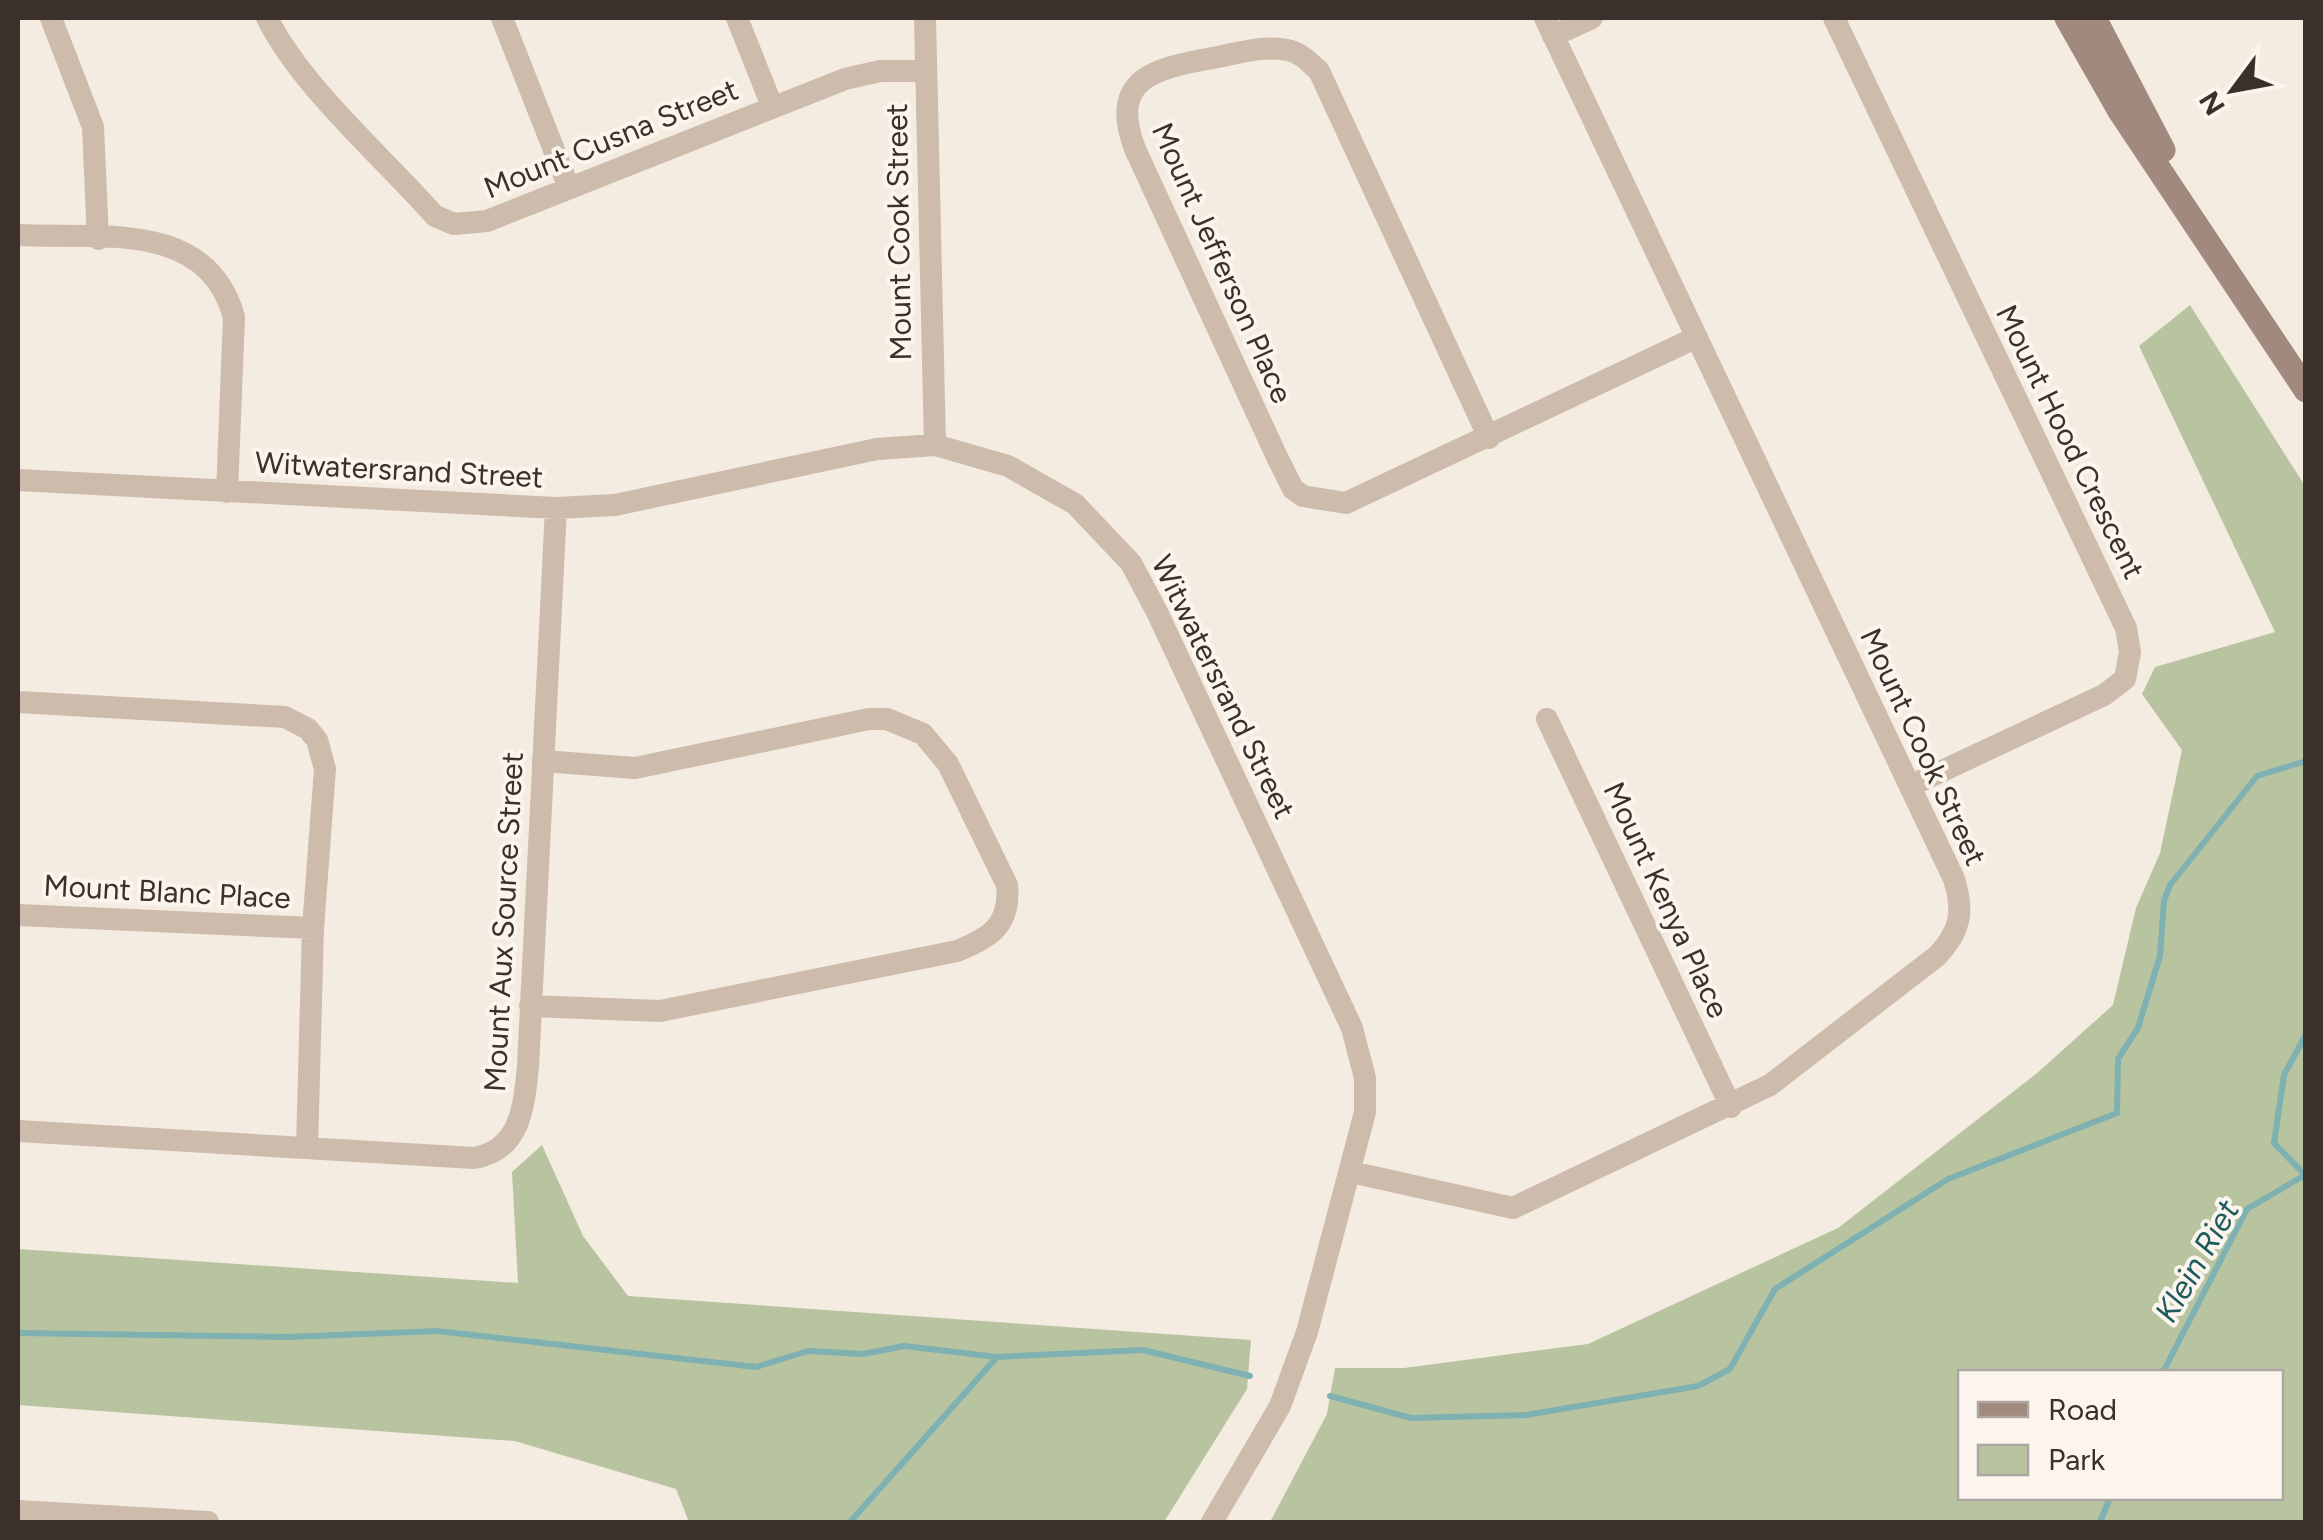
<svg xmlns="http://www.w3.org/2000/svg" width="2323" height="1540" viewBox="0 0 2323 1540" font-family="Figtree,sans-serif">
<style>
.green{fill:#b8c4a0;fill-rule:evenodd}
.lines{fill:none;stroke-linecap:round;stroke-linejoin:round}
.stream{stroke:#7fb0b2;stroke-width:6}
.street{stroke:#cdbbac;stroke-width:22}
.secondary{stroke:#a18a7d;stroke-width:25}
.labels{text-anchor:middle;stroke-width:8;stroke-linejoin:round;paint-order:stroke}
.street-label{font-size:30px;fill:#3b302b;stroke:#fbf5ee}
.water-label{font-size:32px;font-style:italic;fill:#1f5a5e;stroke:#fbf5ee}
</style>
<rect width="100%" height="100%" fill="#f4ebe1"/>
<path class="green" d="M2190,305L2305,486V1522H1270L1327,1414L1335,1368H1404L1588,1344L1838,1228L2036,1074L2113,1005L2136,908L2160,853L2182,750L2142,694L2155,667L2275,632L2139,346ZM1960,1372H2280V1498H1960Z
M542,1145L583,1236L628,1296L1251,1340L1247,1389L1164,1522H689L676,1489L515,1441L18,1405V1249L518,1283L512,1172Z"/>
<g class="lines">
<path class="stream" d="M18,1333L288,1337L437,1331L756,1367L808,1351L863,1354L904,1346L997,1357
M2163,1372L2247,1209L2305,1175L2274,1143L2284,1075L2306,1034
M1330,1396L1411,1418L1526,1415L1698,1386L1730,1369L1775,1289L1948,1179L2117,1113L2118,1059L2138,1028L2160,956L2164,901L2170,885L2257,776L2306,761
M850,1522L997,1357L1143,1350L1250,1376
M2100,1522L2110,1498"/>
<path class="street" d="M51,18L93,127L98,239
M267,18C303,89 382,156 435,216L454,224L487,221L845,79L880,71H925
M502,18L569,188
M737,18L772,106
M925,18L935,445
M1834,18L2126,628L2130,652L2125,679L2104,695L1910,786
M1553,36L1592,18
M18,235C99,239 207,219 234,317L227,492
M1489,438L1319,71C1309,62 1300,52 1287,50C1265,45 1239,53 1218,57C1159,68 1107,75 1135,149L1277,457L1293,489L1303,496L1346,503L1695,338
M18,480L556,508L615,505L877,449L935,445L1008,466L1075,504L1131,563L1157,612L1352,1028L1365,1078V1112L1307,1332L1280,1406L1212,1522
M18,702L285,717L308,729L317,740L325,769L313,928L307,1148
M1547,719L1731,1107
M18,915L313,928
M530,1006L660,1011L957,951C990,938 1011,925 1007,885L948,764L923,734L887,719H869L635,768L543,761
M18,1131L474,1158C521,1150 524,1106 528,1066L556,508
M1351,1172L1513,1208L1770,1085L1937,956C1961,931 1964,911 1954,879L1545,18
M18,1511L208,1522"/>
<path class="secondary" d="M2067,18L2120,111L2306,390
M2094,18L2163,150"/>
</g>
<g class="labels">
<g class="street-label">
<text transform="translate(611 139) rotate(-22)" y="10">Mount Cusna Street</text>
<text transform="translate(899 232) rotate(-91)" y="10">Mount Cook Street</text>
<text transform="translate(1222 263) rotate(66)" y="10">Mount Jefferson Place</text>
<text transform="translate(2070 442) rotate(64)" y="10">Mount Hood Crescent</text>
<text transform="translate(399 470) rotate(3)" y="10">Witwatersrand Street</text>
<text transform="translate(1223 687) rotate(64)" y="10">Witwatersrand Street</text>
<text transform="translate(1923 747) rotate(65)" y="10">Mount Cook Street</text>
<text transform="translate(167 892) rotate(3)" y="10">Mount Blanc Place</text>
<text transform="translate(1666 900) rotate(65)" y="10">Mount Kenya Place</text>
<text transform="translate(504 922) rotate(-87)" y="10">Mount Aux Source Street</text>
</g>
<g class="water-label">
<text transform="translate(2197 1261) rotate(-60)" y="11">Klein Riet</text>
</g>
</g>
<rect width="2323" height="1540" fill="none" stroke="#3b302b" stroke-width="40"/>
<rect x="1958" y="1370" width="325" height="130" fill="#fbf5ee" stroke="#aea6a0" stroke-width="2.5"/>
<rect x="1978" y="1402" width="50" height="15" fill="#a18a7d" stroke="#aea6a0" stroke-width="2.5"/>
<text x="2048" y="1420" font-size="30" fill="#3b302b">Road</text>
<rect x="1978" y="1445" width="50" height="30" fill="#b8c4a0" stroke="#aea6a0" stroke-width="2.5"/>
<text x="2048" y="1470" font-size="30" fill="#3b302b">Park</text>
<g transform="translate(2233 90) rotate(238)" stroke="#fbf5ee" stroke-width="8" paint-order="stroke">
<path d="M0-8L18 38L0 25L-18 38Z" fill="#3b302b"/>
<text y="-15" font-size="28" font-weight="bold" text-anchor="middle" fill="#3b302b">N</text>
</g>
</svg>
